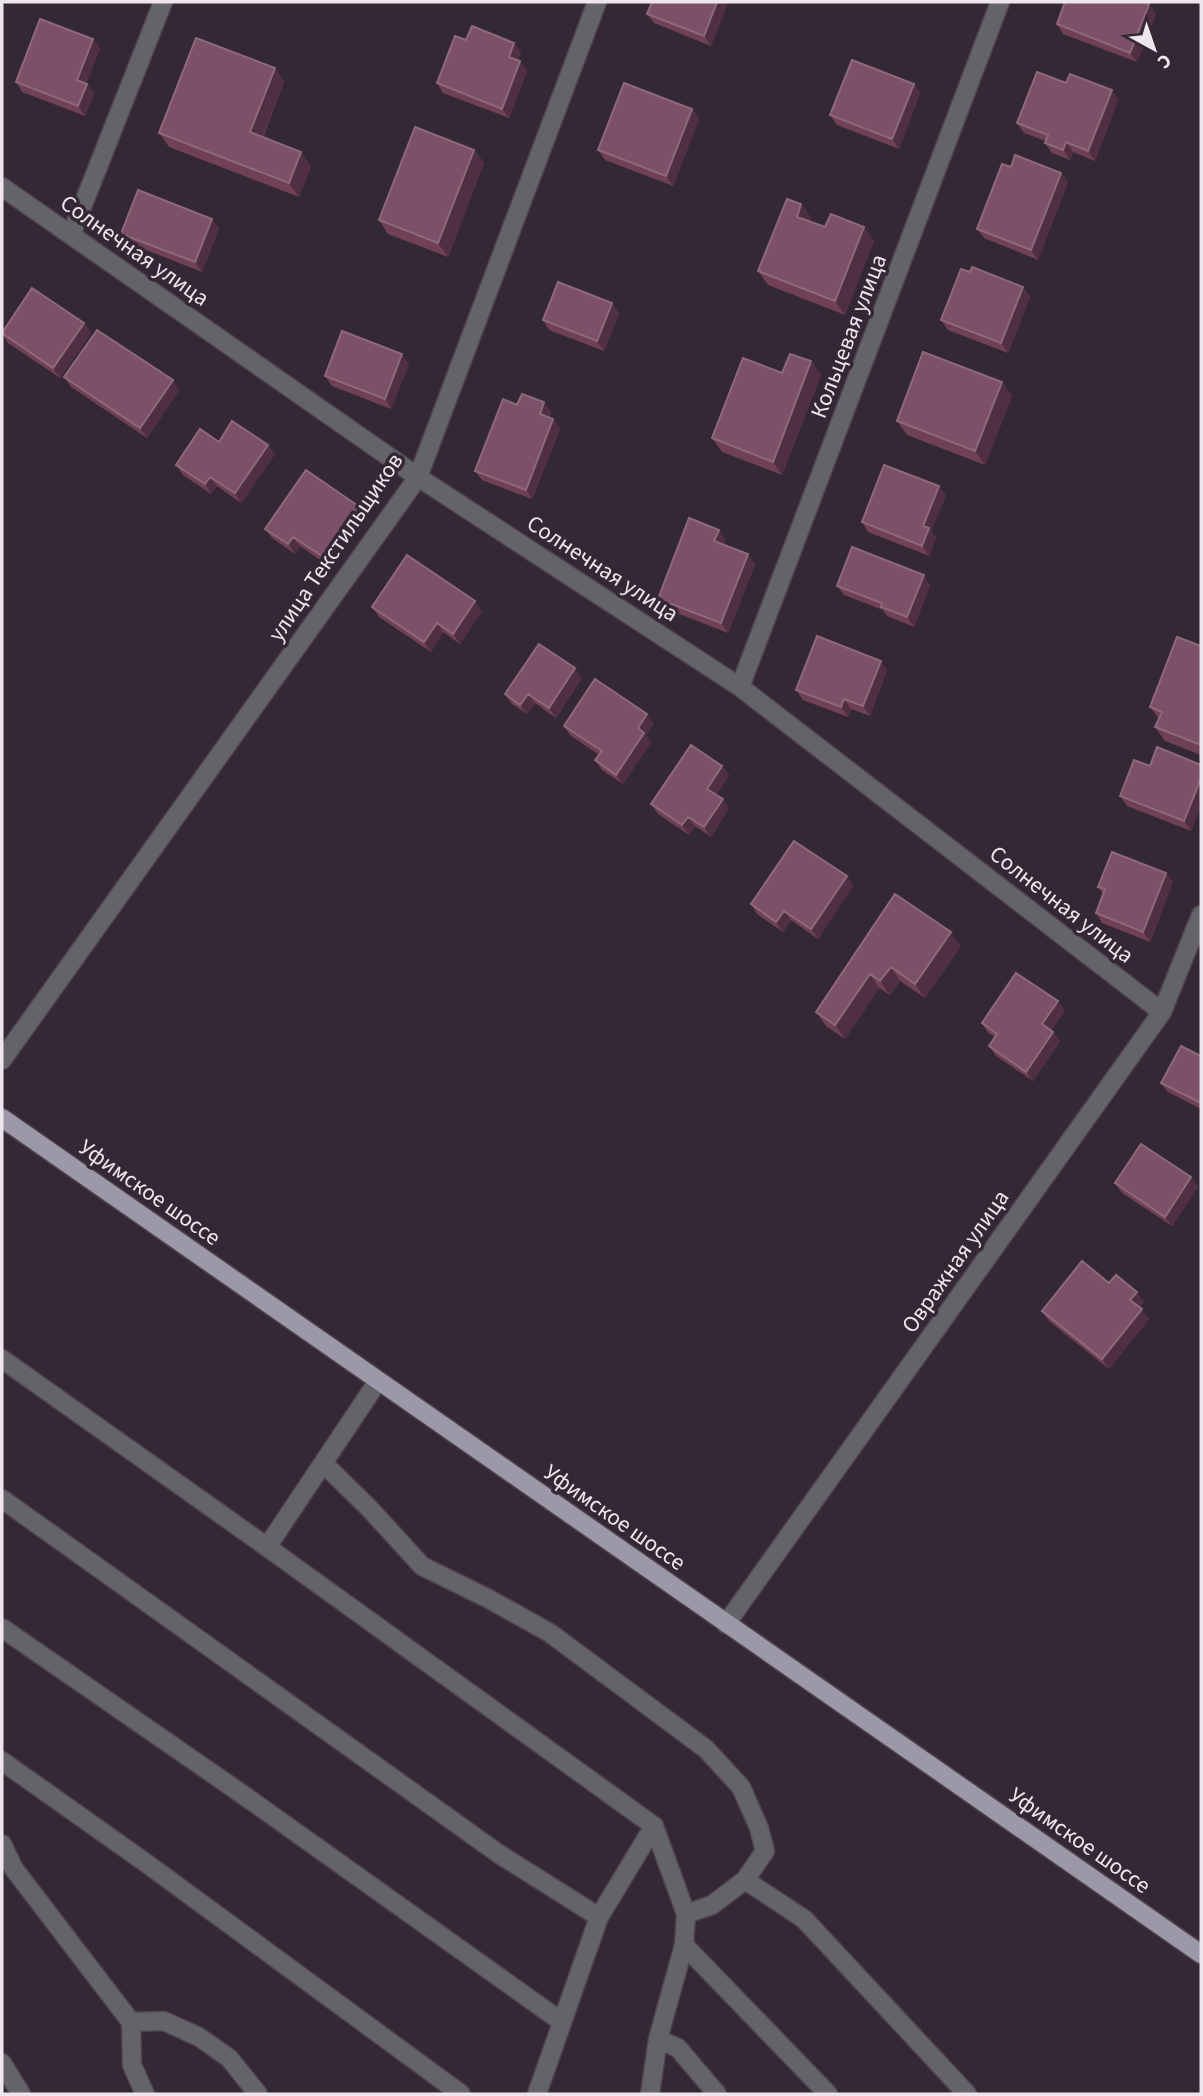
<svg xmlns="http://www.w3.org/2000/svg" width="1203" height="2096" viewBox="0 0 1203 2096" font-family="'Source Sans 3',sans-serif">
<style>
.lines{fill:none;stroke-linecap:round;stroke-linejoin:round}
.lane-casing{stroke:#4e434f;stroke-width:21}
.street-casing{stroke:#4e434f;stroke-width:21}
.primary-casing{stroke:#4e434f;stroke-width:21}
.lane{stroke:#65636a;stroke-width:18}
.street{stroke:#65636a;stroke-width:18}
.primary{stroke:#9c98a7;stroke-width:18}
.wall{fill:#6f4056}
.shaded-wall{fill:#512f42}
.building{fill:#7c5167;stroke:#8e697c;stroke-width:2}
.labels{text-anchor:middle;stroke-width:7;stroke-linejoin:round;paint-order:stroke}
.street-label{font-size:23px;fill:#eee6ee;stroke:#342835}
</style>
<rect width="100%" height="100%" fill="#342835"/>
<g class="lines">
<defs>
<path id="lane" d="M2,1359L267,1547L378,1381
M323,1463L369,1508L422,1566L489,1599L550,1633L706,1749L741,1787L759,1828L765,1851L745,1880L712,1905L686,1914
M2,1499L499,1854L599,1917
M267,1547L654,1826L686,1914L684,1945L658,2039L650,2094
M2,1628L242,1794L562,2022
M2,1761L146,1863L461,2094
M2,1844L14,1869L131,2022L132,2065L145,2094
M745,1880L804,1919L967,2094
M684,1945L828,2094
M131,2022L164,2021L199,2037L229,2058L258,2094
M658,2039L678,2048L717,2094
M2,2063L21,2094
M537,2094L599,1917L654,1826"/>
<path id="street" d="M2,187L418,477L740,687L1162,1012
M71,235L163,2
M740,687L1000,2
M2,1060L418,477L597,2
M726,1624L1162,1012L1201,915"/>
<path id="primary" d="M2,1118L1201,1954"/>
</defs>
<use href="#lane" class="lane-casing"/>
<use href="#street" class="street-casing"/>
<use href="#primary" class="primary-casing"/>
<use href="#lane" class="lane"/>
<use href="#street" class="street"/>
<use href="#primary" class="primary"/>
</g>
<path class="wall" d="M652,2H728L711,46L654,23L647,14Z
M1149,4L1156,14L1137,62L1063,34L1057,24Z
M93,39L100,49L86,83L94,93L85,116L22,92L16,82Z
M466,40L521,52L518,60L527,71L509,118L443,93L437,83Z
M275,68L284,82L263,138L311,166L299,197L169,147L159,133Z
M1066,83L1118,100L1095,161L1073,152L1070,160L1052,153L1045,143L1046,141L1024,133L1017,123Z
M914,84L920,93L899,149L837,125L830,115Z
M692,109L699,119L673,186L605,160L598,150Z
M474,150L484,163L448,257L388,234L379,220Z
M1011,167L1061,173L1068,182L1038,260L984,238L977,229Z
M801,204L811,218L810,222L825,227L874,241L845,315L768,285L758,271Z
M219,228L202,272L128,243L121,234Z
M970,272L1023,287L1030,297L1008,353L948,330L941,320Z
M619,313L604,351L549,330L543,320Z
M84,323L91,333L60,378L8,343L2,334Z
M811,361L821,375L782,475L722,452L712,438L782,373Z
M409,364L391,409L332,386L325,376Z
M64,377L179,390L147,438L71,387Z
M1002,382L1012,396L985,465L907,435L897,421Z
M517,405L551,412L549,417L553,419L560,429L532,499L482,480L475,471Z
M219,442L268,445L275,454L241,503L217,486L211,494L183,475L176,465Z
M946,495L931,531L936,538L929,556L868,532L862,522Z
M368,518L333,569L300,546L295,554L272,538L265,529Z
M726,540L724,544L755,564L728,633L664,608L658,599Z
M930,585L914,627L887,616L883,610L844,595L837,586Z
M372,607L482,611L460,644L443,632L431,652L379,617Z
M1201,646V755L1165,741L1155,727L1159,719L1150,707Z
M887,670L870,716L851,709L848,717L803,700L796,690Z
M582,678L556,718L535,703L527,714L512,704L505,694Z
M654,723L646,735L651,742L623,784L602,770L595,760L599,755L570,735L564,726Z
M1201,765V804L1191,831L1127,806L1120,796L1150,766Z
M722,766L729,775L716,795L723,799L729,808L711,837L695,826L689,835L658,814L651,804Z
M1166,873L1173,882L1150,942L1102,923L1096,913L1103,894L1098,887Z
M847,876L853,886L818,939L791,920L783,932L757,914L751,904Z
M895,894L961,946L925,998L900,981L890,995L879,988L845,1039L826,1026L816,1012Z
M1058,1001L1065,1011L1051,1030L1060,1041L1033,1081L996,1056L989,1046L995,1037L988,1033L982,1023Z
M1201,1056V1109L1168,1092L1161,1083Z
M1191,1177L1198,1187L1172,1226L1122,1193L1115,1183Z
M1109,1283L1144,1302L1139,1307L1149,1319L1109,1369L1049,1321L1042,1311Z"/>
<path class="shaded-wall" d="M717,2H728L711,46L704,36Z
M1149,4L1156,14L1137,62L1130,53Z
M93,39L100,49L84,90L77,80Z
M514,43L521,52L515,66L509,57Z
M520,61L527,71L509,118L502,109Z
M275,68L284,82L259,146L250,132Z
M87,84L94,93L85,116L78,106Z
M914,84L920,93L899,149L892,139Z
M1112,90L1118,100L1095,161L1088,151Z
M692,109L699,119L673,186L666,176Z
M1066,142L1073,152L1070,160L1063,150Z
M474,150L484,163L448,257L438,243Z
M301,152L311,166L299,197L289,183Z
M1061,173L1068,182L1038,260L1031,250Z
M801,204L811,218L807,231L797,217Z
M212,219L219,228L202,272L195,262Z
M864,227L874,241L845,315L835,301Z
M1023,287L1030,297L1008,353L1001,343Z
M612,303L619,313L604,351L597,341Z
M84,323L91,333L60,378L53,368Z
M402,354L409,364L391,409L385,399Z
M811,361L821,375L782,475L773,462Z
M173,380L179,390L147,438L140,428Z
M1002,382L1012,396L985,465L975,451Z
M544,402L551,412L547,423L540,414Z
M553,419L560,429L532,499L526,490Z
M268,445L275,454L241,503L235,493Z
M210,477L217,486L211,494L205,484Z
M939,486L946,495L931,531L936,538L929,556L922,546L923,526Z
M361,508L368,518L333,569L327,559Z
M719,530L726,540L721,550L714,541Z
M293,537L300,546L295,554L288,544Z
M748,554L755,564L728,633L721,623Z
M924,575L930,585L914,627L907,617Z
M475,601L482,611L460,644L453,634Z
M437,623L443,632L431,652L424,642Z
M881,661L887,670L870,716L863,706Z
M575,668L582,678L556,718L549,708Z
M528,694L535,703L527,714L520,705Z
M844,699L851,709L848,717L841,707Z
M647,714L654,723L646,735L651,742L623,784L616,775L638,728Z
M722,766L729,775L714,798L707,789Z
M1201,778V804L1191,831L1184,821Z
M723,799L729,808L711,837L704,827Z
M688,817L695,826L689,835L682,825Z
M1166,873L1173,882L1150,942L1143,932Z
M847,876L853,886L818,939L811,929Z
M784,911L791,920L783,932L776,922Z
M951,932L961,946L925,998L915,984Z
M891,967L900,981L890,995L880,981Z
M870,974L879,988L845,1039L835,1025Z
M1058,1001L1065,1011L1049,1034L1042,1024Z
M1053,1032L1060,1041L1033,1081L1026,1072Z
M1191,1177L1198,1187L1172,1226L1165,1217Z
M1137,1292L1144,1302L1137,1310L1130,1300Z
M1142,1309L1149,1319L1109,1369L1102,1359Z"/>
<path class="building" d="M652,2H717L704,36L647,14Z
M1065,2H1142L1149,4L1130,53L1057,24Z
M40,19L93,39L77,80L87,84L78,106L16,82Z
M472,26L514,43L509,57L520,61L502,109L437,83L455,36L466,40Z
M196,38L275,68L250,132L301,152L289,183L159,133Z
M852,60L914,84L892,139L830,115Z
M1037,72L1066,83L1070,74L1112,90L1088,151L1066,142L1063,150L1045,143L1048,135L1017,123Z
M624,83L692,109L666,176L598,150Z
M415,127L474,150L438,243L379,220Z
M1015,155L1061,173L1031,250L977,229L1002,164L1011,167Z
M138,190L212,219L195,262L121,234Z
M787,199L801,204L797,217L825,227L831,214L864,227L835,301L758,271Z
M972,267L1023,287L1001,343L941,320L961,269L970,272Z
M558,282L612,303L597,341L543,320Z
M32,288L84,323L53,368L2,333Z
M97,330L173,380L140,428L64,377Z
M342,331L402,354L385,399L325,376Z
M923,352L1002,382L975,451L897,421Z
M790,354L811,361L773,462L712,438L743,358L782,373Z
M522,394L544,402L540,414L553,419L526,490L475,471L503,399L517,405Z
M232,421L268,445L235,493L210,477L205,484L176,465L200,429L219,442Z
M884,465L939,486L923,526L929,528L922,546L862,522Z
M306,470L361,508L327,559L293,537L288,544L265,529Z
M689,518L719,530L714,541L748,554L721,623L658,599Z
M852,547L924,575L907,617L881,607L882,603L837,586Z
M407,555L475,601L453,634L437,623L424,642L372,607Z
M817,636L881,661L863,706L844,699L841,707L796,690Z
M1177,637L1201,646V745L1155,727L1162,712L1150,707Z
M539,644L575,668L549,708L528,694L520,705L505,694Z
M595,679L647,714L638,728L644,733L616,775L595,760L602,751L564,726Z
M691,745L722,766L707,789L723,799L704,827L688,817L682,825L651,804Z
M1157,747L1201,765V778L1184,821L1120,796L1134,760L1150,766Z
M794,841L847,876L811,929L784,911L776,922L751,904Z
M1112,852L1166,873L1143,932L1096,913L1105,889L1098,887Z
M895,894L951,932L915,984L891,967L880,981L870,974L835,1025L816,1012Z
M1016,973L1058,1001L1042,1024L1053,1032L1026,1072L989,1046L997,1034L982,1023Z
M1181,1046L1201,1056V1103L1161,1083Z
M1141,1144L1191,1177L1165,1217L1115,1183Z
M1082,1261L1109,1283L1116,1275L1137,1292L1130,1300L1142,1309L1102,1359L1042,1311Z"/>
<g class="labels">
<g class="street-label">
<text transform="translate(135 250) rotate(35)" y="8">Солнечная улица</text>
<text transform="translate(848 336) rotate(-69)" y="8">Кольцевая улица</text>
<text transform="translate(335 547) rotate(-56)" y="8">улица Текстильщиков</text>
<text transform="translate(603 568) rotate(33)" y="8">Солнечная улица</text>
<text transform="translate(1062 904) rotate(38)" y="8">Солнечная улица</text>
<text transform="translate(150 1192) rotate(35)" y="8">Уфимское шоссе</text>
<text transform="translate(955 1261) rotate(-55)" y="8">Овражная улица</text>
<text transform="translate(615 1517) rotate(35)" y="8">Уфимское шоссе</text>
<text transform="translate(1080 1840) rotate(35)" y="8">Уфимское шоссе</text>
</g>
</g>
<rect width="1203" height="2096" fill="none" stroke="#eee6ee" stroke-width="7"/>
<g transform="translate(1154 49) rotate(140)" stroke="#342835" stroke-width="5" paint-order="stroke">
<path d="M0-5L12 26L0 18L-12 26Z" fill="#eee6ee"/>
<text y="-10" font-size="19" font-weight="bold" text-anchor="middle" fill="#eee6ee">С</text>
</g>
</svg>
